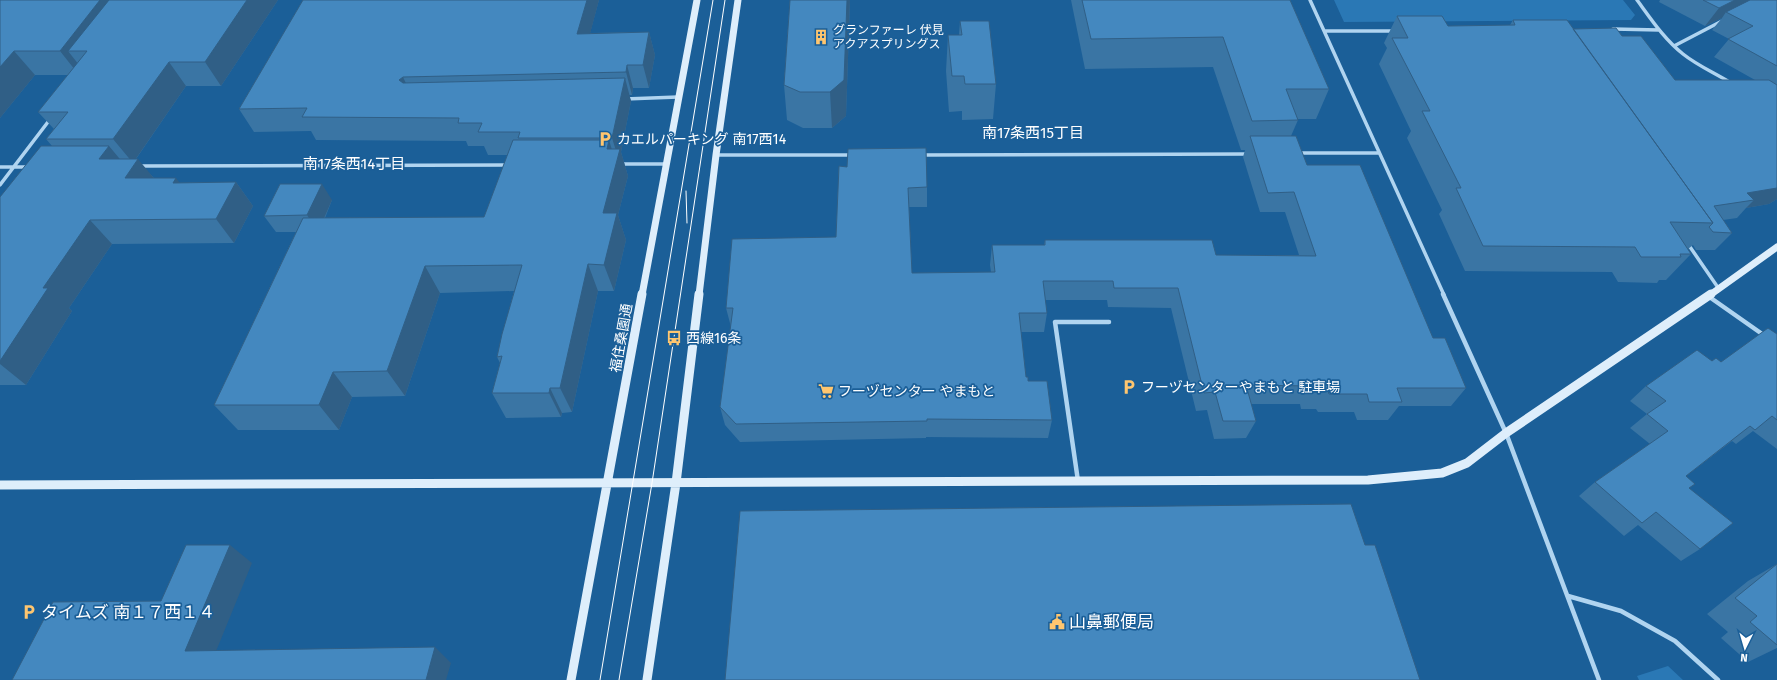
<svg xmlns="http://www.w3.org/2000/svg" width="1777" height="680" viewBox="0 0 1777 680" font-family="'Fira Sans','Noto Sans JP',sans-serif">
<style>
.green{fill:#2a78b5}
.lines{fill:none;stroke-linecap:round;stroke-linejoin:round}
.street-far1{stroke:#b0d4f0;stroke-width:3.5}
.street{stroke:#b0d4f0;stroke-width:4.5}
.secondary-far1{stroke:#deeefb;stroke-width:7}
.secondary{stroke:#deeefb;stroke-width:9}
.tram{stroke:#fff;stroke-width:1}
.wall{fill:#3a75a4}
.shaded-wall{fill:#305f86}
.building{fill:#4488bf;stroke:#305f86}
.labels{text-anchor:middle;stroke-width:3.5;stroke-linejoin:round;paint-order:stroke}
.far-poi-label{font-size:12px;fill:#fff;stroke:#1b5f98;text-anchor:start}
.poi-label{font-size:14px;fill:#fff;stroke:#1b5f98;text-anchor:start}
.street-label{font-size:14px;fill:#fff;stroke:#1b5f98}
.neighbourhood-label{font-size:15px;fill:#fff;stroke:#1b5f98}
.near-poi-label{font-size:17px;fill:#fff;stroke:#1b5f98;text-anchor:start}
</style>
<rect width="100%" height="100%" fill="#1b5f98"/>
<path class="green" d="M1334,0H1623L1635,15L1631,20L1344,22Z
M1668,666L1683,680H1639L1637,676Z"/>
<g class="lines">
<path class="street-far1" d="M1310,0L1444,295
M1637,0C1651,19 1664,39 1683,54C1698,66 1715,73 1731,83
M1613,29L1659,30
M1324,31H1395
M1674,46L1722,21
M625,99L678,97
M1298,153H1379
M716,155H853
M922,155L1249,154
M621,164H666
M139,166L508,165
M0,167H28
M0,185L51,118
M1688,244L1719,289"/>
<path class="street" d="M1443,294L1506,433L1599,680
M1708,296L1765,336
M1078,481L1055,322H1109
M1568,596L1621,611L1675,641L1718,680"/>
<path class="secondary-far1" d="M642,295L697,0
M699,295L716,155L738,0
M1710,295L1777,247"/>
<path class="secondary" d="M0,485L1368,480L1442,473L1467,463L1506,433L1711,294
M571,680L642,294
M647,680L676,483L699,294"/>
<path class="tram" d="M686,191L687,223
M600,680L713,0
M619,680L652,483L725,0"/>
</g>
<path class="wall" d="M0,0H278L221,86H186L136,159L154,178L180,183L236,182L253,206L234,243L112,244L69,308L72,311L26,385H0V197L52,146L46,139L54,129L38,112L68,75H35L0,118Z
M303,0H599L590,33L649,32L655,55L649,88H633L632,95H629L631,101L621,152L628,176L618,215L626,240L614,291H598L572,412L562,413L561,417L506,418L492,393L500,363L497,357L514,291L440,293L405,396L352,397L339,430H238L214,405L296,232H276L264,216L332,200L325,218L484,217L508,155H488L484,146H468L466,141L316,140L311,131L254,132L239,109Z
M790,0H850L846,116L832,128H803L787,120L784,85Z
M1071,0H1290L1329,89L1316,119H1297L1298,120L1291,136L1307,165L1433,338L1466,388L1451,406H1399L1388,420H1357L1354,412H1318L1316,409H1301L1300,404H1251L1256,421L1246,438L1214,439L1207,410L1196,411L1171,308L1108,307L1107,300H1045L1047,313L1044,332H1021L1026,377L1052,420L1048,438L926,437V438L740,442L725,425L720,407L731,327L726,308L836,237L839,166L927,187V207H909L912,273L991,272L990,265L992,245H1044L1045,240L1216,255H1299L1285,212H1260L1243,157L1245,150H1241L1213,67L1085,69Z
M1660,0H1777V199L1769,204L1746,208L1737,218L1723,220L1732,233L1715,250H1696L1693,245L1688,249L1691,254L1666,280H1659L1657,283L1618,282L1612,272L1465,271L1439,214L1442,210L1407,138L1411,131L1379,64L1387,48L1384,43L1397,16L1448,26L1510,25L1513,20L1622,36L1675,80H1755L1714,57L1729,39L1712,30L1722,18L1705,26L1659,2Z
M960,21L996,84L993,119L962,120V111L949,112L946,71L948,35H959Z
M1777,334V449L1753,431L1736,444L1732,441L1686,476L1689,488L1700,549L1681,561L1638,525L1624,536L1579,496L1595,482L1650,444L1630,428L1647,414L1630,401L1646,386L1712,361L1721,362Z
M1777,564V648L1748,662L1721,638L1728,632L1707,614L1748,581Z"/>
<path class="shaded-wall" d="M100,0H137L87,51H68L83,70L79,75L60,51Z
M247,0H278L221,86L205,62Z
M587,0H599L584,57L577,34Z
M847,0H850L846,116L832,128L830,92Z
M1735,0H1756L1726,12L1722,18L1705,26L1719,8Z
M649,32L655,55L649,88L643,65Z
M14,51L35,75L0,118V67Z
M169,62L186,86L133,163L113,139Z
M627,65L633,88L632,95L626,72Z
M403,77L414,100L399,80Z
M625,78L631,101L621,152L628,176L618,215L626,240L614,291L604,265L603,213L607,149L609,140L616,163L618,157L612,138Z
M109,146L129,170L99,159Z
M138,159L158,183L125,178Z
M176,178L195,202L173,183Z
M236,182L253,206L234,243L216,219Z
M322,184L332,200L318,232L307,215Z
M1777,188V199L1769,204L1746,208L1754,200L1747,193Z
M90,220L112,244L69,308L72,311L26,385L0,364V361L43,288Z
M588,264L598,291L572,412L560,388Z
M425,266L440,293L405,396L387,371Z
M333,372L352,397L339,430L319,405Z
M550,388L562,413L561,417L549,393Z
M230,545L252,563L210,666L185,651Z
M435,647L451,663L446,680H426Z"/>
<path class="building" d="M0,0H100L60,51H14L0,67Z
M109,0H247L205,62H169L113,139H46L68,112H38L87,51H68Z
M303,0H587L577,34L649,32L643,65H627L626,72L403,77L399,80L403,83L625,78L612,138H518L520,132H478L482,123H458L459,118L302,117L307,108L239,109Z
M790,0H847L844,80L830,92H800L784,85Z
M1082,0H1290L1329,89H1286L1298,120L1252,121L1223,37L1091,39Z
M1703,0H1735L1719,8Z
M1750,0H1777V66L1728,39L1753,26L1726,12Z
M1397,16H1442L1448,26L1515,25L1513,20H1567L1713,223L1670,222L1691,254H1680L1681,257H1641L1635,247L1483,246L1456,188H1461L1422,111H1430L1392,38H1408Z
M960,21H989L996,84H965L964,76H952L948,35H962Z
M1616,28L1622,36H1641L1675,80H1769L1777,85V188L1747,193L1754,200L1714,206L1732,233L1713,232L1709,227L1713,223L1573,29Z
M1250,136H1296L1307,165H1360L1433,338H1445L1466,388H1397L1402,402H1369L1367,394H1329L1328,391L1312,390L1311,386L1246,385L1256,421H1223L1215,392L1204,393L1178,288H1114L1113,281H1043L1047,313H1019L1026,377H1028V381H1047L1052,420L927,419V421L736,424L720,407L733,308H726L732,239L836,237L839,166L847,167L848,149L926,148L927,187L908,188L912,273L995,272L992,245H1045V240H1212L1216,255L1316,256L1294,192L1268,193Z
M513,140H609L607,149H620L603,213H617L604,265L588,264L560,388H550L549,393H492L502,356L497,357L502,334L522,265L425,266L387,371L333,372L319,405H214L303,218L484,217Z
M41,146H109L99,159H138L125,178H176L173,183L236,182L216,219L90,220L43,288H48L0,361V197Z
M280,184H322L307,215L264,216Z
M1768,328L1777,334V420L1772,416L1755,430L1750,426L1686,476L1695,484L1689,488L1733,523L1700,549L1656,512L1642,523L1595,482L1668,431L1647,414L1666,401L1646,386L1697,350L1712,361L1716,358L1721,362Z
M1351,504L1365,545H1375L1420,680H725L740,511Z
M186,545H230L185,651L435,647L426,680H12L53,602L161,601Z
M1777,564V645L1750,622L1757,616L1735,598Z"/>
<defs>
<symbol id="building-bare" viewBox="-9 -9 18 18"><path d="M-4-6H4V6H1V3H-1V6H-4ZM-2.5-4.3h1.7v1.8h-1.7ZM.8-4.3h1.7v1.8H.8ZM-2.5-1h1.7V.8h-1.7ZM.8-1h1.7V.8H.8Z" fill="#ffc66f" stroke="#1b5f98" stroke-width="2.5" paint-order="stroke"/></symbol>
<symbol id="parking-bare" viewBox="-9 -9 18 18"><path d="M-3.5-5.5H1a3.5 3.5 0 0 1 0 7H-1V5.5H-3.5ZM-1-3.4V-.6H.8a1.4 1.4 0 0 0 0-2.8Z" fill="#ffc66f" stroke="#1b5f98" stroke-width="2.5" paint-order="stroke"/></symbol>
<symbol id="bus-bare" viewBox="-9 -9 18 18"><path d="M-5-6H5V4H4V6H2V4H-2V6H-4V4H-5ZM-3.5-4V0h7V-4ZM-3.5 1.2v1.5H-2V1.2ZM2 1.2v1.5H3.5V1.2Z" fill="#ffc66f" stroke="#1b5f98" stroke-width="2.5" paint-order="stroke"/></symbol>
<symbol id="supermarket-bare" viewBox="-9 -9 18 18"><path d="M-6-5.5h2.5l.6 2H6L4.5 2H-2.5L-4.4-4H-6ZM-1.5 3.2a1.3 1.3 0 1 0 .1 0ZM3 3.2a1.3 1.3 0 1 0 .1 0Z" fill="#ffc66f" stroke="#1b5f98" stroke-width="2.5" paint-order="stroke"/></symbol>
<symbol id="civic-bare" viewBox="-9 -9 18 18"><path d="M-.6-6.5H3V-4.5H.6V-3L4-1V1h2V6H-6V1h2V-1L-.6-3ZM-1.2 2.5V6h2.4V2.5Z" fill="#ffc66f" stroke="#1b5f98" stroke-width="2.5" paint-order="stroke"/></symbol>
</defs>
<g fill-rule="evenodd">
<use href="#building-bare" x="810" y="26" width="22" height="22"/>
<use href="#parking-bare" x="594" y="128" width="22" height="22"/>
<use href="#bus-bare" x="663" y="327" width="22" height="22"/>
<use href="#parking-bare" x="1118" y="376" width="22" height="22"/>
<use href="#supermarket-bare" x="815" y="380" width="22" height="22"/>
<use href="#parking-bare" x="18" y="601" width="22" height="22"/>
<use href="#civic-bare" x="1046" y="611" width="22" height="22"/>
</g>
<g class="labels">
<g class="far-poi-label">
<text x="833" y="34">グランファーレ 伏見<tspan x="833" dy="14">アクアスプリングス</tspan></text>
</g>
<g class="poi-label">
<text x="617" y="144">カエルパーキング 南17西14</text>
<text x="686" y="343">西線16条</text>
<text x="1141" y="392">フーヅセンターやまもと 駐車場</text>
<text x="838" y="396">フーヅセンター やまもと</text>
</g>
<g class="street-label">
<text transform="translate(621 338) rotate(-80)" y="5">福住桑園通</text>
</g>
<g class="neighbourhood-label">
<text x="1033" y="138">南17条西15丁目</text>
<text x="354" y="169">南17条西14丁目</text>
</g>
<g class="near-poi-label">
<text x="41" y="618">タイムズ 南１７西１４</text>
<text x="1069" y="628">山鼻郵便局</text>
</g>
</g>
<g transform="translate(1745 648) rotate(185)" stroke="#1b5f98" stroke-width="3" paint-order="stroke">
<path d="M0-3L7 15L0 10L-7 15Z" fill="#ffffff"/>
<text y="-6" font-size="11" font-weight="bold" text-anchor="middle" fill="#ffffff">N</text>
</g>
</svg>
